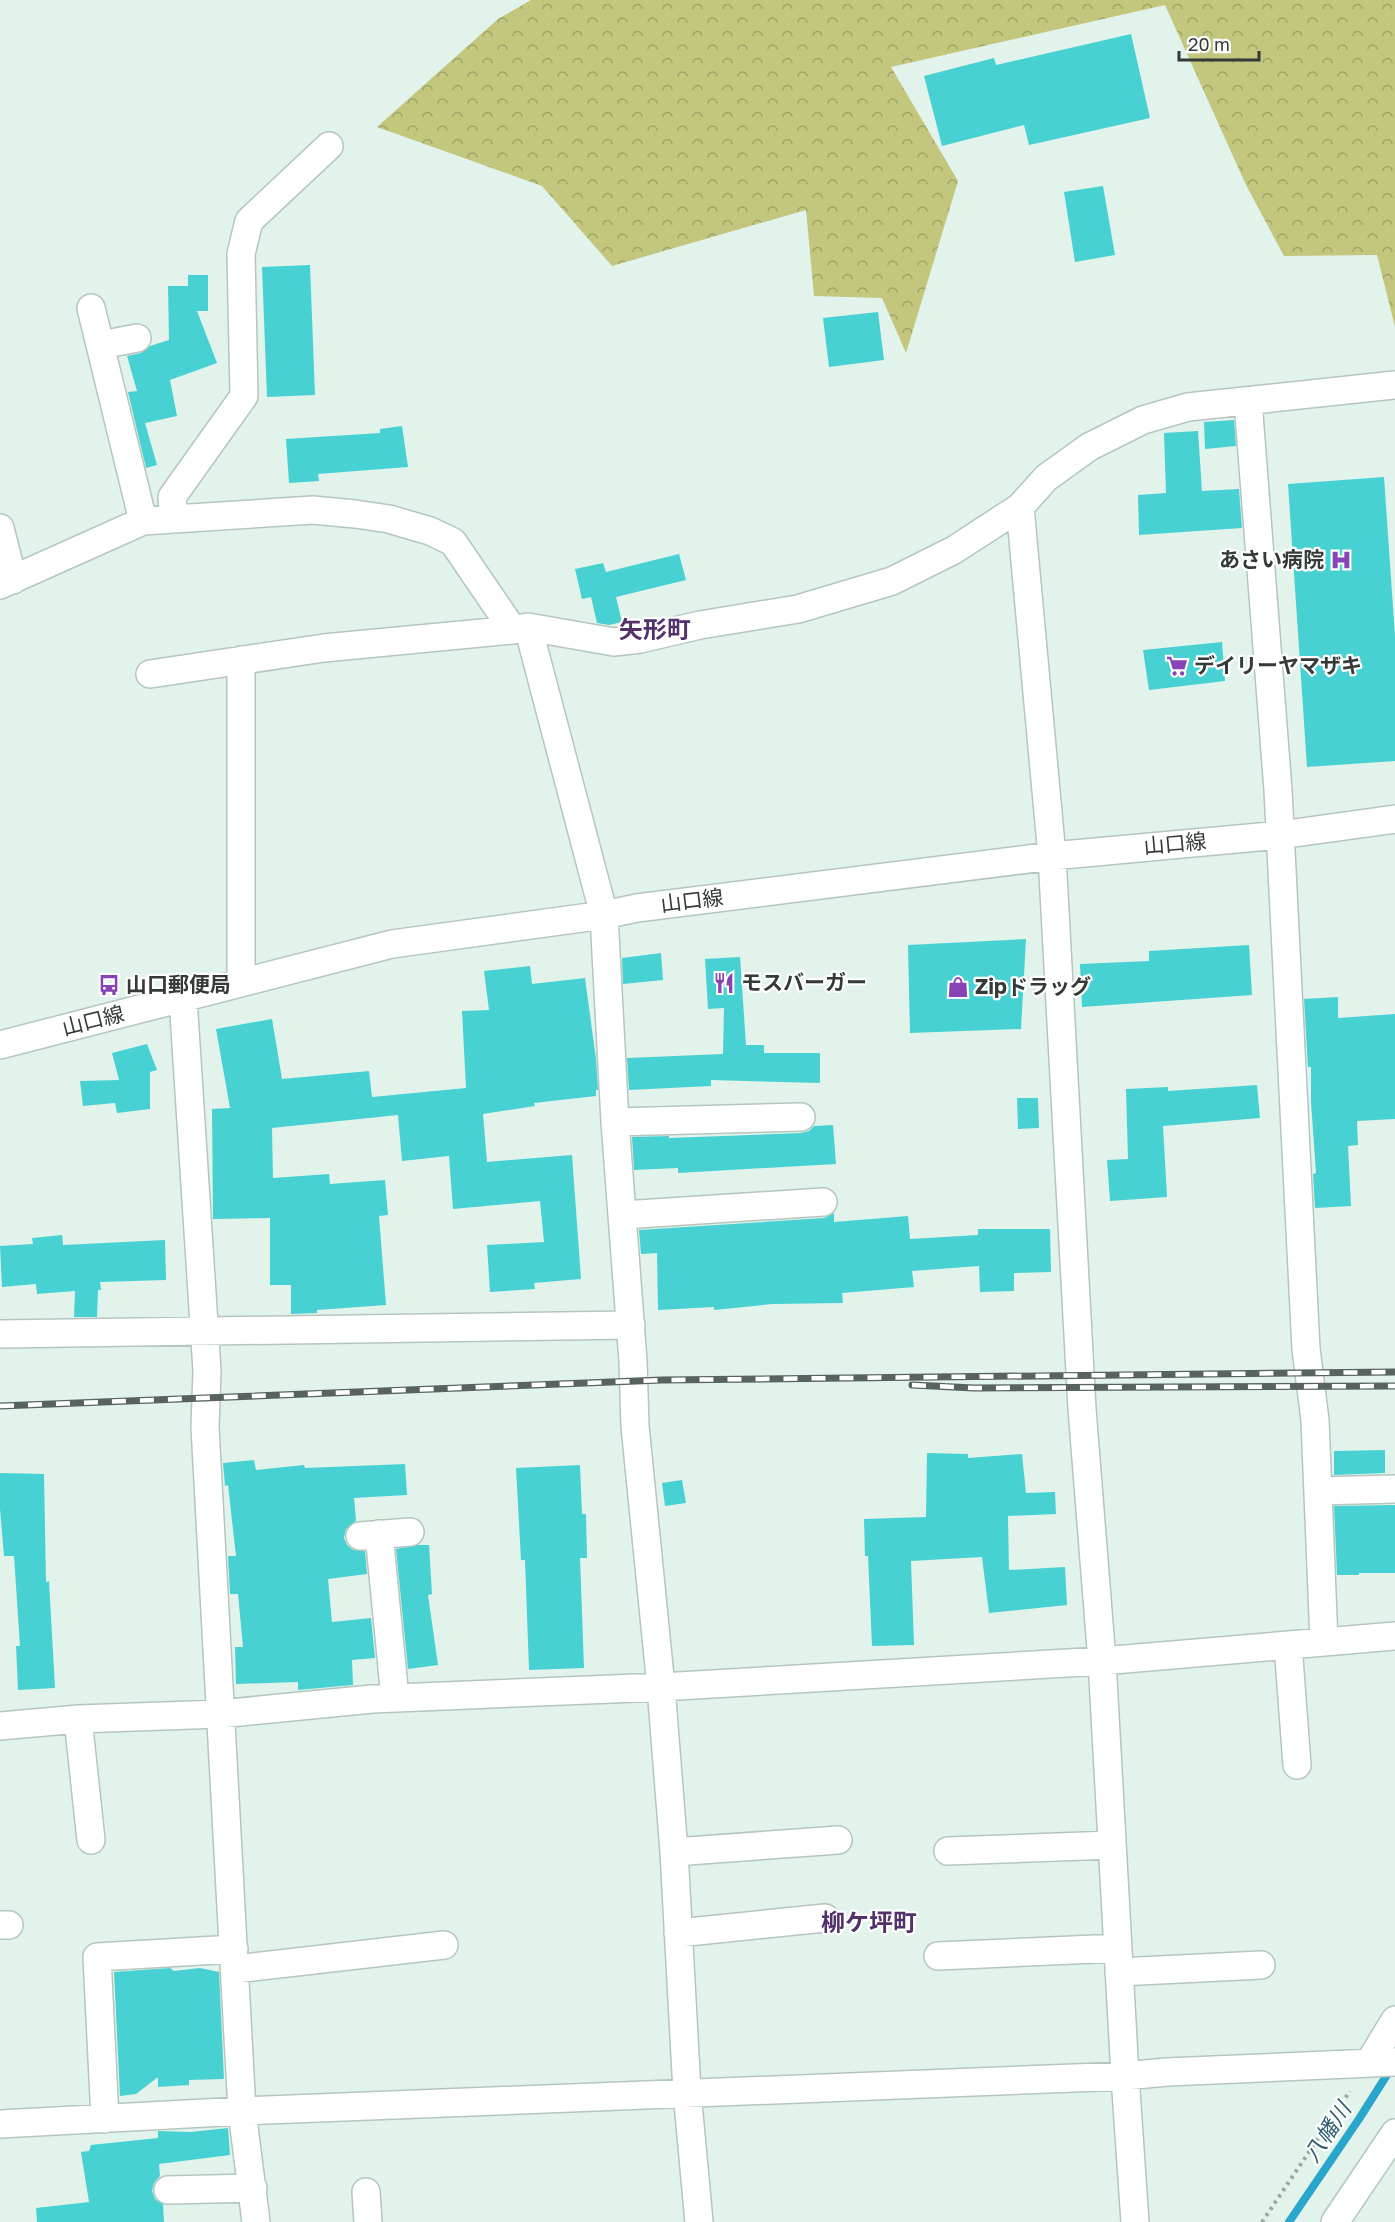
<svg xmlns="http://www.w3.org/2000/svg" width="1395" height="2222" viewBox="0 0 1395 2222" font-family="'Golos Text','Noto Sans JP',sans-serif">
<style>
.forest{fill:url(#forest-crowns)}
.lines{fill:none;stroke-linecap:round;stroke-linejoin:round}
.stream{stroke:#2aa5cb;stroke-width:8}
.building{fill:#48d1d3}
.minor-casing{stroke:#b5c6bf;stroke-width:30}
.path{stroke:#99a6a0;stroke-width:4;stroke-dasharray:3 4.5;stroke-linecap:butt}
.minor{stroke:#fff;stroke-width:27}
.rail-casing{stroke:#58625e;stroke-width:7}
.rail{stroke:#fff;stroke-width:4.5;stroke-dasharray:14;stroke-linecap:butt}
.labels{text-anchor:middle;stroke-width:4.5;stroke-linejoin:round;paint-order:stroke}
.poi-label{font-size:21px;font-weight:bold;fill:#333a37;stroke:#fff;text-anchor:start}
.street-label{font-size:21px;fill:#333a37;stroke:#fff}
.water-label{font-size:22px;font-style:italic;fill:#305f70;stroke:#fff}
.quarter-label{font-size:24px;font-weight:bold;fill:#53326c;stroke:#fff}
</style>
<defs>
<pattern id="forest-crowns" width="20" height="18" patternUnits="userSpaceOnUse" patternTransform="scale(1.5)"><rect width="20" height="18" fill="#c3c77e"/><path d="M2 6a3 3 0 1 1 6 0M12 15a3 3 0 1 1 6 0" fill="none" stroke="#9fa368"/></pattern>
</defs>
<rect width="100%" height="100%" fill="#e1f3eb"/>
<path class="forest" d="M531,0H1395V327L1377,255L1284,256L1246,185L1165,5L891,67L958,181L906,353L882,298L814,296L806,210L612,266L542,186L377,127L498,19Z"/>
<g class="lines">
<path class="stream" d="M1289,2222L1359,2119L1392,2067"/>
</g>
<path class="building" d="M1131,34L1150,118L1029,145L1024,125L942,146L924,76L994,58L996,65Z
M1103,186L1115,255L1075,262L1064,192Z
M310,265L315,395L267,397L262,267Z
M188,275H208V311H197L217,363L170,380L177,416L145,423L157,465L146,468L128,392L137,391L127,356L141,353L150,346L169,340L168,286H188Z
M878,312L884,360L829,367L823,318Z
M1234,420L1236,446L1205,449L1204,422Z
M402,426L408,467L318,474L319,481L289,483L286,439L380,433V429Z
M1198,431L1202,491L1239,489L1242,528L1139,535L1138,495L1166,493L1164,433Z
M1384,477L1395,636V761L1307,767L1288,484Z
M679,554L686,580L616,597L622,622L609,625L597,623L591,597L582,599L575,569L603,563L606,572Z
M1222,642L1225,681L1149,690L1143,650Z
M1026,939L1021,1029L910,1033L908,945Z
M1249,945L1252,995L1082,1007L1080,964L1149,961V951Z
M661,953L663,980L623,984L622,958Z
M740,957L746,1045H764V1053H820V1083L711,1080V1086L629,1090L627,1058L723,1054L724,1008L708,1009L705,959Z
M530,966L532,984L585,978L596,1059L598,1090H596V1096L534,1103L535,1106L483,1114L487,1162L572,1155L581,1279L534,1283L535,1289L490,1292L487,1245L544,1242L540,1201L453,1209L449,1156L402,1161L398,1115L272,1128L273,1178L329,1174L330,1184L385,1180L388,1215L379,1216L386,1305L317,1310V1313L291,1314V1285H270V1218L213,1219L212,1109L230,1108L216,1029L272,1019L282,1079L369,1071L372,1097L466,1088L462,1011L489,1010L484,971Z
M1338,997V1018L1395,1014V1119L1357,1121L1358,1145L1348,1146L1351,1206L1315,1208L1313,1174L1316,1173L1311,1102V1067H1308L1304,999Z
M147,1044L157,1070L150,1072V1109L117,1113L115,1103L83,1106L80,1081L119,1080L112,1053Z
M1257,1085L1260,1118L1163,1126L1167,1197L1110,1201L1107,1160L1128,1159L1126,1089L1168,1087V1091Z
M1017,1098H1038L1039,1128L1018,1129Z
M833,1125L836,1164L678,1173V1168L634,1170L632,1137L669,1136V1138L801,1133L809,1131L814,1126Z
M834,1213V1222L908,1216L910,1239L978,1235V1229H1050L1051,1272L1014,1273V1291L980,1292L979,1266L912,1271L914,1287L842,1293L843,1303L773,1304L714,1310V1307L658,1310L657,1253L641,1254L639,1230L824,1218Z
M62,1235L63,1245L165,1240L166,1280L100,1282L101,1290H98L97,1317H74L75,1291L37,1294L36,1284L2,1287L0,1246L33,1244L32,1238Z
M1385,1450V1473L1334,1475V1451Z
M927,1453L968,1454V1458L1022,1454L1026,1493L1055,1492L1056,1514L1008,1516L1009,1570L1065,1567L1067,1605L989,1613L982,1557L911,1561L914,1645L872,1646L868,1556H865L864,1519L926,1517Z
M254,1460L256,1470L304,1465L305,1468L405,1464L407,1495L354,1498L356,1521L346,1529L344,1538L347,1545L353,1550L365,1551L367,1574L328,1579L332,1622L371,1618L375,1658L352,1660L353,1685L298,1690V1682L236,1684L235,1647H243L238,1594H230L228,1556H236L228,1485L225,1486L223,1463Z
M580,1465L582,1514H586L587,1558H580L584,1668L529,1670L525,1560H521L516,1468Z
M0,1473L44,1474L46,1582L49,1581L55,1688L18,1690L16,1646H20L14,1556H4L0,1509Z
M682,1480L686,1503L665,1506L662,1483Z
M1395,1505V1573H1359V1575H1337L1334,1506Z
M418,1545H429L432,1594L428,1595L438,1665L408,1669L396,1549Z
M170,1968L174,1971L200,1968L219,1972L224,2079L189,2080V2085L158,2087V2077L136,2094L120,2096L114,1972Z
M228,2128L230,2155L159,2164L160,2176L154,2183L152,2191L155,2199L163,2204L164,2222H37L36,2208L89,2202L81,2152L89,2151L91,2145L158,2138V2131L191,2132Z"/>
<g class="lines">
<defs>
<path id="minor" d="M91,308L143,521
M101,345L137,338
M1248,401L1278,790L1306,1349L1315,1420L1324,1642
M1020,507L1052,856L1082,1409L1102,1661L1125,2076L1135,2222
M174,518L172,497L244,396L241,254L249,221L329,146
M0,528L13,580
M0,585L143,521L313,510L355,514L389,519L430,531L453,542L513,630L528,627L614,642L640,639L700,625L798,609L892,581L954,550L1020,507L1046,478L1089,447L1143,420L1188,407L1395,385
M528,627L604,915L615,1122L633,1361L635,1426L661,1687L674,1852L687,2092L699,2222
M150,674L324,648L513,630
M241,983V660
M183,998L207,1371L205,1427L242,2111L256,2222
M0,1045L392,944L604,915L637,908L1052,856L1280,835L1395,819
M615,1122L801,1117
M623,1215L823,1202
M0,1334L631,1325
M1318,1491L1395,1489
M379,1534L395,1698
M360,1536L410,1532
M1288,1645L1297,1765
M78,1719L91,1840
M0,1726L78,1719L220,1714L372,1699L661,1687L1102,1661L1395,1636
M948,1851L1112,1845
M674,1852L838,1840
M0,1925H9
M678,1933L825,1918
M938,1956L1118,1948
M235,1969L444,1945
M1119,1972L1261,1965
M1369,2063L1395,2020
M105,2119L97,1957L234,1949
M0,2124L242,2111L1125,2076L1167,2072L1395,2062
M168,2190L253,2188
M366,2192L368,2222
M1335,2222L1395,2133"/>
</defs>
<use href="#minor" class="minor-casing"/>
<path class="path" d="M1262,2222L1350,2091"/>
<use href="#minor" class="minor"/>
<defs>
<path id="rail" d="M912,1385L974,1388L1395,1386
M0,1406L662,1380L1395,1372"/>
</defs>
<use href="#rail" class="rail-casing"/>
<use href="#rail" class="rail"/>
</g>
<defs>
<symbol id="hospital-bare" viewBox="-9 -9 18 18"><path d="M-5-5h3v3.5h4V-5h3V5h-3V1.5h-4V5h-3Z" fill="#8743b7" stroke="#fff" stroke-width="2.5" paint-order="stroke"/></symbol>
<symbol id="supermarket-bare" viewBox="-9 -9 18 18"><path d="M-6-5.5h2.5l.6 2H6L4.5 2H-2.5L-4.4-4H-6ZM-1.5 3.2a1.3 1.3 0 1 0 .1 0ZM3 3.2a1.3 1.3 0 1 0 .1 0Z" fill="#8743b7" stroke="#fff" stroke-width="2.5" paint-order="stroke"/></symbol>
<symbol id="restaurant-bare" viewBox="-9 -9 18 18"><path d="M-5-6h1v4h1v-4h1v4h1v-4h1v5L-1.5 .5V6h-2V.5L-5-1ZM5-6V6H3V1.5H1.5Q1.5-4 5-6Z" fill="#8743b7" stroke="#fff" stroke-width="2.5" paint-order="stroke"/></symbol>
<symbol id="bus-bare" viewBox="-9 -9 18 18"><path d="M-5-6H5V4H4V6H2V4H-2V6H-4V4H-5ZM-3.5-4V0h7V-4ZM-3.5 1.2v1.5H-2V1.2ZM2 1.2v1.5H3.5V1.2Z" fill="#8743b7" stroke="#fff" stroke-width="2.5" paint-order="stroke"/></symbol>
<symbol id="shop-bare" viewBox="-9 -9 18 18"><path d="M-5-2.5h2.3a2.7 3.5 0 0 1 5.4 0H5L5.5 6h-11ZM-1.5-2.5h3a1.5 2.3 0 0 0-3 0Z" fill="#8743b7" stroke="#fff" stroke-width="2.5" paint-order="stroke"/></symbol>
</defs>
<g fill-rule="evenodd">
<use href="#hospital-bare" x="1326" y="545" width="30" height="30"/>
<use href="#supermarket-bare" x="1162" y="651" width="30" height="30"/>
<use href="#restaurant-bare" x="709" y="968" width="30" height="30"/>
<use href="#bus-bare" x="94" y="970" width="30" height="30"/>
<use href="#shop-bare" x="943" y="972" width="30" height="30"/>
</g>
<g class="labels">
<g class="poi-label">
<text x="1324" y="567" text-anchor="end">あさい病院</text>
<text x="1194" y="673">デイリーヤマザキ</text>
<text x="741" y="990">モスバーガー</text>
<text x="126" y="992">山口郵便局</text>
<text x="975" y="994">Zipドラッグ</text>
</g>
<g class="street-label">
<text transform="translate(1175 844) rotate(-5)" y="7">山口線</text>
<text transform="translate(692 901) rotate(-7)" y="7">山口線</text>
<text transform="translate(93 1021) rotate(-14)" y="7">山口線</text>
</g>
<g class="water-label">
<text transform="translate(1327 2132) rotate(-57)" y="8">八幡川</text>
</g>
<g class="quarter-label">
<text x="655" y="638">矢形町</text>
<text x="869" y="1931">柳ケ坪町</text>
</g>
</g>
<path d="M1179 51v9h80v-9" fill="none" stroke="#333a37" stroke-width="3"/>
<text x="1188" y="51" font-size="18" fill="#333a37" stroke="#ffffff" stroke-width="4.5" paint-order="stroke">20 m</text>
</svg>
